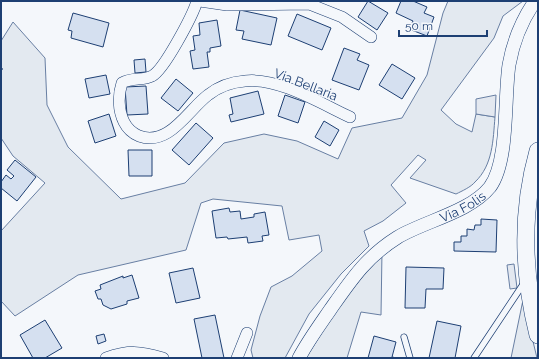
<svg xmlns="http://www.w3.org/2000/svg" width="539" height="359" viewBox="0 0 539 359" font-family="Raleway,sans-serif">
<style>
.green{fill:#e3e9f0;stroke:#687fa3}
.parking{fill:#e3e8f0;stroke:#687fa3}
.building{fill:#d5e0f0;stroke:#1d3f73}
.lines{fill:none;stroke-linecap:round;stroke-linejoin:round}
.service-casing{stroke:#1d3f73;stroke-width:7}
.minor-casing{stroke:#1d3f73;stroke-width:12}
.tertiary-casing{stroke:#1d3f73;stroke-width:14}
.primary-casing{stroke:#1d3f73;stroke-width:18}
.service{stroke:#f4f7fb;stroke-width:5.5}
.minor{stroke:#f4f7fb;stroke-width:11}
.tertiary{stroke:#f4f7fb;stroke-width:13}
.primary{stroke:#f4f7fb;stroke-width:17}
.labels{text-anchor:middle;stroke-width:3;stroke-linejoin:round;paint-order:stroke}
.street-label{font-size:13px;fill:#1d3f73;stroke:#f4f7fb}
</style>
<rect width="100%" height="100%" fill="#f4f7fb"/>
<path class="green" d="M448,1H523L503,16L494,38L441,110L456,124L472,132L476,114L495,117C493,140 493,165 475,182C471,187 462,191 456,194L410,178L426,160L418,155L391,185L406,203L383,221L364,231L369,246L341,274L309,314L285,358H253L251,350L260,316L271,287L292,276L322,251L319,235L289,240L282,206L213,199L201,203L186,250L78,275L15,316L1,301V231L45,183L13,156L1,138V71L3,69L1,67V41L13,22L45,58L47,105L68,147L121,199L185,183L224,143L264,134L297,141L338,159L352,128L402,118L427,75L443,13Z
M382,252L381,315L361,312L347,358H306L336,310Z
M523,300L537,358H511Z"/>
<path class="parking" d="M496,95L495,117L476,114V99Z
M514,264L517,288L510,289L507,265Z"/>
<path class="building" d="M368,1L388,13L377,30L358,17Z
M401,1H413L427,7L424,13L434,17L427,36L409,29L413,21L396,13Z
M240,10L277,18L271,45L242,39L244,31L236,30Z
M73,13L109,23L103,47L71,38L72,31L68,30Z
M297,14L331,28L322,50L288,36Z
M217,20L221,46L210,48V52H207L209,67L193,69L190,51L195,50L193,36L200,35L199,23Z
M344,48L360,54L357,60L369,65L359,90L332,80Z
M145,59L146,72L135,73L134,60Z
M392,64L415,78L402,99L379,85Z
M106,75L110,94L89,98L85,79Z
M176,79L193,93L178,111L161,98Z
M146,86L148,114L127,115L125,87Z
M258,91L264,114L231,122L229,115L233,114L230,98Z
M285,95L305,102L298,123L278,116Z
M109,114L116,136L95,143L88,121Z
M324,121L339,130L330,146L315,137Z
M196,123L213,138L189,165L172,150Z
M128,150H152V176H129Z
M15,160L36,177L17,201L1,188V182L6,175L11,179L14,176L7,170Z
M229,208L230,212L240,211L241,219L254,217V214L265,212L269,235L262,236L263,241L248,243L247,237L228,239L227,237L216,238L212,211Z
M481,219L497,220L496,252L454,251V242H461V236H467V229L474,230L475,225H481Z
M406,267L444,268L443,289H426L425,308H405Z
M193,268L200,298L176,303L169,273Z
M132,275L139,298L127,301V304L111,309L103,305L101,299H98L95,291L101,289L100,285L123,276V278Z
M215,315L224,358H202L194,319Z
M45,320L62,348L45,358H33L20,335Z
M437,321L461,326L455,358H429Z
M104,334L106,341L98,344L96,336Z
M374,336L396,342L392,357L397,358H368Z"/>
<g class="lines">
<defs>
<path id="service" d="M404,337L410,358
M474,358L524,283"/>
<path id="minor" d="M197,1C193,15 164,70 152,76C143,81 132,77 122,83C118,95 118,110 124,122C127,128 132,133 139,136C169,147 188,110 208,95C218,87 232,82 245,81C278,77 320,103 350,117
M200,1L227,5L309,4L342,17L371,37
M106,358C129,350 139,351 163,358
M237,358L247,333"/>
<g id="tertiary">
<path id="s1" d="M299,358C308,341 319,326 330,310C351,280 366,257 398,237C425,221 470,212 490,187C509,161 504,98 509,65C513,42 522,20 535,1"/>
</g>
<path id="primary" d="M538,151C521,211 523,275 538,335"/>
</defs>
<use href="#service" class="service-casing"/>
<use href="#minor" class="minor-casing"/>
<use href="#tertiary" class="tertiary-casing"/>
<use href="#primary" class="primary-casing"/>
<use href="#service" class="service"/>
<use href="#minor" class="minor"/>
<use href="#tertiary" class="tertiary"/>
<use href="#primary" class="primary"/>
</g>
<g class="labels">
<g class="street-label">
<text transform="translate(306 84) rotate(21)" y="5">Via Bellaria</text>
<text dy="5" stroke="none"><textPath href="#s1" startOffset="229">Via Folis</textPath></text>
</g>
</g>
<rect width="539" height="359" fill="none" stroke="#1d3f73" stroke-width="4"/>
<path d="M399 30v6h88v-6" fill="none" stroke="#1d3f73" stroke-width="2"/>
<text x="405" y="30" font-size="12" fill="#1d3f73" stroke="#f4f7fb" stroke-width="3" paint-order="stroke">50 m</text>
</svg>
